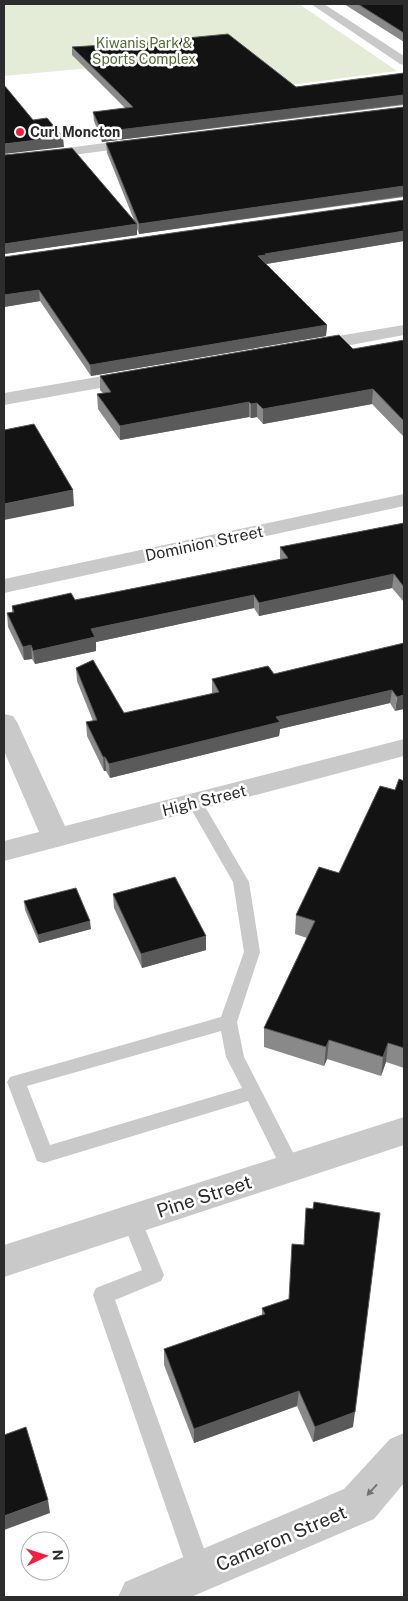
<svg xmlns="http://www.w3.org/2000/svg" width="408" height="1601" viewBox="0 0 408 1601" font-family="'Public Sans',sans-serif">
<style>
.green{fill:#e4ecd8}
.lines{fill:none;stroke-linecap:round;stroke-linejoin:round}
.lane{fill:#c9c9c9;fill-rule:evenodd}
.street{fill:#c9c9c9;fill-rule:evenodd}
.wall{fill:#898989}
.shaded-wall{fill:#5a5a5a}
.building{fill:#131313;stroke:#5a5a5a}
.oneway{fill:#737373}
.poi-dot{fill:#f31e42;stroke:#fff;stroke-width:2}
.labels{text-anchor:middle;stroke-width:5;stroke-linejoin:round;paint-order:stroke}
.far-park-label{font-size:14px;fill:#546b36;stroke:#fff}
.far-poi-label{font-size:14px;font-weight:bold;fill:#2c2c2c;stroke:#fff;text-anchor:start}
.street-label{font-size:16px;fill:#2c2c2c;stroke:#fff}
.near-street-label{font-size:19px;fill:#2c2c2c;stroke:#fff}
</style>
<rect width="100%" height="100%" fill="#fff"/>
<path class="green" d="M4,4H299L397,71L290,85L91,68L4,76Z"/>
<g class="lines">
<path class="lane" d="M195,797L200,798L249,882L260,952L237,1022L244,1057L301,1168L298,1174L291,1176L284,1174L248,1101L44,1163L37,1161L7,1082L10,1077L221,1017L244,952L233,882L187,802L190,798ZM221,1031L226,1057L242,1088L50,1145L27,1086Z
M132,1211L139,1214L164,1275L161,1281L115,1300L212,1571L208,1579L200,1583L192,1579L188,1571L93,1295L96,1288L142,1270L122,1220L125,1214Z"/>
<path class="street" d="M311,4H324L404,56V65L400,64Z
M144,138L149,139L151,142L149,145L4,164V156Z
M404,325V335L308,353L301,351L299,347L301,343L308,341Z
M138,370L145,372L147,376L145,380L4,405V393Z
M404,494V506L4,593V579Z
M4,714L13,716L17,722L65,826L404,739V756L4,861V841L39,832L4,751Z
M404,1117V1145L4,1277V1245Z
M404,1433V1483L374,1519L191,1597H118L125,1582L344,1489L390,1439Z"/>
</g>
<path class="wall" d="M344,4H404V42Z
M72,47L296,87L404,73V105L102,142L94,121L93,112L125,108L72,55Z
M404,107V197L139,234L137,229V235L4,254V155L134,220L107,153L106,143Z
M404,200V241L266,264L327,325L326,336L91,376L40,301L4,307V257Z
M404,340V437L372,404L263,424L257,417L251,418L249,417L120,440L98,409L97,394L103,393L100,390V376L353,349Z
M404,523V602L392,588L259,616L254,608L96,642V651L35,664L32,659L24,660L8,627L7,613L12,612V606L75,600L280,559V547Z
M404,643L395,711L390,703L280,729L279,736L110,778L106,771H104L87,736L86,722L93,721L77,681L76,668L124,713L212,694V679L274,674Z
M404,781V1068L386,1062L381,1076L327,1059L324,1066L264,1047V1028L307,938L295,934L296,915L339,873Z
M113,894L206,936V950L142,968L114,908Z
M24,901L91,929L39,943L25,910Z
M262,1308L353,1427L313,1442L297,1406L194,1443L164,1365V1349L262,1315Z"/>
<path class="shaded-wall" d="M404,95V104L102,142V132Z
M63,137L64,147L4,154V144Z
M404,186V196L139,234V224Z
M137,224V235L4,254V244Z
M404,231V241L266,264V266L258,256L265,254Z
M39,290L40,301L4,307V295Z
M327,325L326,336L91,376L90,365Z
M373,389L372,404L263,424V409Z
M249,402V417L120,440V426Z
M257,403V417L251,418V404Z
M73,490L74,506L4,520V504Z
M394,574L392,588L259,616V603Z
M254,595V608L96,642V651L35,664L33,651L91,629Z
M31,645L32,659L24,660L23,647Z
M392,690L390,703L280,729L279,736L110,778L109,764L276,717Z
M404,695V709L395,711L397,697Z
M103,757H105L106,771H104Z
M90,921L91,929L39,943L38,935Z
M206,936V950L142,968L141,954Z
M329,1040L327,1059L324,1066L326,1047Z
M388,1043L386,1062L381,1076L383,1057Z
M299,1391L297,1406L194,1443V1429Z
M355,1412L353,1427L313,1442L315,1427Z
M48,1500L50,1513L4,1530V1516Z"/>
<path class="building" d="M358,4H404V33Z
M228,34L296,87L404,73V95L102,132L93,112L133,107L72,47L136,43Z
M4,85L33,120L47,118L63,137L4,144Z
M404,107V186L139,224L106,143Z
M72,148L137,224L4,244V155Z
M404,200V231L265,254L267,255L258,256L327,325L90,365L39,290L4,295V257Z
M339,335L353,349L404,340V421L373,389L263,409L257,403L251,404L249,402L120,426L97,394L111,392L100,376Z
M34,424L73,490L4,504V430Z
M404,523V587L394,574L259,603L254,595L91,629L95,637L33,651L31,645L23,647L7,613L14,612L12,606L71,593L75,600L288,558L280,547Z
M404,643V695L397,697L392,690L276,717L280,722L109,764L105,757H103L86,722L97,720L76,668L93,660L124,713L219,692L212,679L268,666L274,674Z
M399,779L404,781V1048L388,1043L383,1057L329,1040L326,1047L264,1028L315,921L296,915L319,867L339,873L380,786L395,790Z
M175,877L206,936L141,954L113,894Z
M76,888L90,921L38,935L24,901Z
M314,1202L380,1213L355,1412L315,1427L299,1391L194,1429L164,1349L265,1314L262,1308L289,1299L292,1244L304,1245L306,1208L313,1209Z
M26,1427L48,1500L4,1516V1435Z"/>
<defs><path id="oneway-solid" d="M-6-.8H1V-3.2L6.5 0L1 3.2V.8H-6Z" transform="scale(1.25)"/></defs>
<use class="oneway" href="#oneway-solid" transform="translate(372 1490) rotate(132)"/>
<circle class="poi-dot" cx="20" cy="132" r="5"/>
<g class="labels">
<g class="far-park-label">
<text x="144" y="48">Kiwanis Park &amp;<tspan x="144" dy="16">Sports Complex</tspan></text>
</g>
<g class="far-poi-label">
<text x="30" y="137">Curl Moncton</text>
</g>
<g class="street-label">
<text transform="translate(204 543) rotate(-12)" y="6">Dominion Street</text>
<text transform="translate(204 800) rotate(-14)" y="6">High Street</text>
</g>
<g class="near-street-label">
<text transform="translate(204 1196) rotate(-18)" y="7">Pine Street</text>
<text transform="translate(281 1538) rotate(-23)" y="7">Cameron Street</text>
</g>
</g>
<rect width="408" height="1601" fill="none" stroke="#2c2c2c" stroke-width="10"/>
<g transform="translate(45 1556) rotate(86)"><circle r="24" fill="#ffffff" stroke="#ababab"/>
<path d="M0-4L9 19L0 12L-9 19Z" fill="#f31e42"/>
<text y="-8" font-size="14" font-weight="bold" text-anchor="middle" fill="#2c2c2c">N</text>
</g>
</svg>
